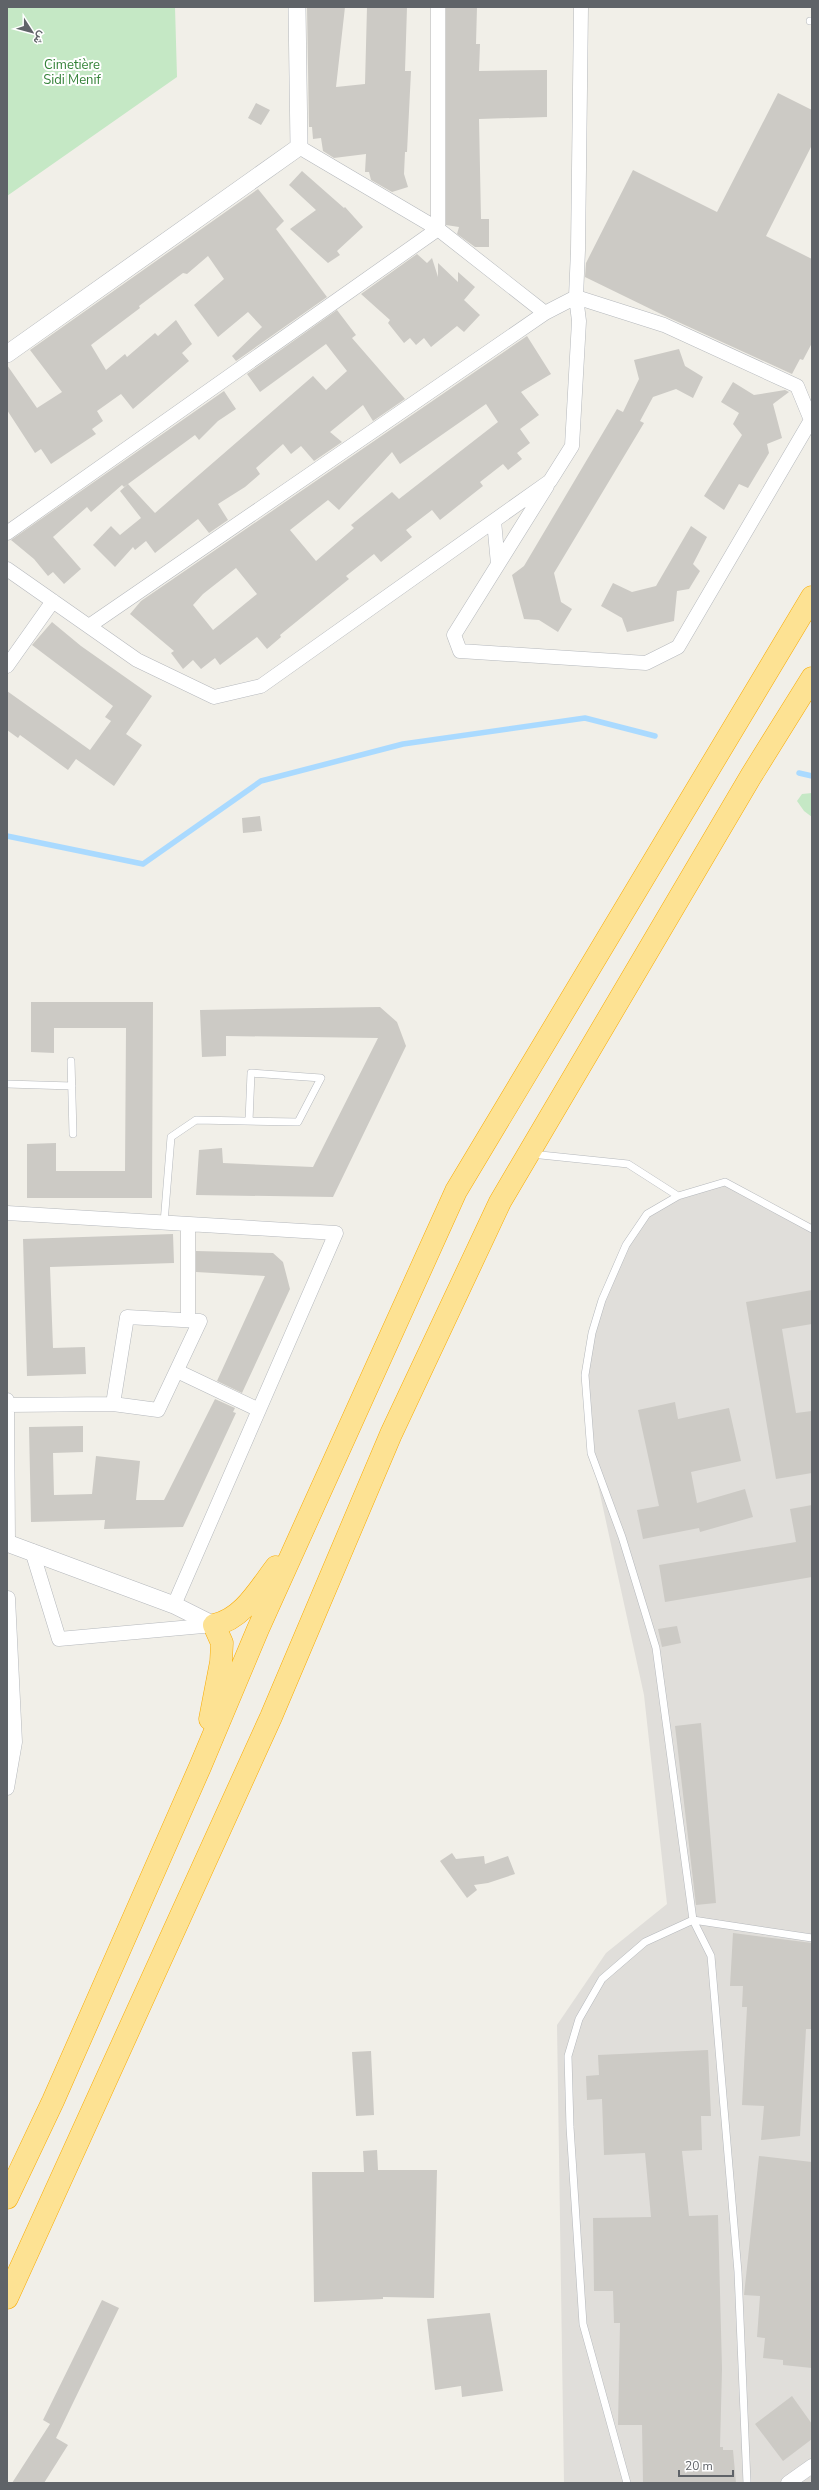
<svg xmlns="http://www.w3.org/2000/svg" width="819" height="2490" viewBox="0 0 819 2490" font-family="'Nunito Sans',Vazirmatn,sans-serif">
<style>
.industrial{fill:#e0deda}
.green{fill:#c5e8c5}
.lines{fill:none;stroke-linecap:round;stroke-linejoin:round}
.stream{stroke:#aadaff;stroke-width:5.5}
.building{fill:#cccac5;fill-rule:evenodd}
.service-casing{stroke:#b5b8bc;stroke-width:8}
.minor-casing{stroke:#b5b8bc;stroke-width:15}
.tertiary-casing{stroke:#b5b8bc;stroke-width:18}
.motorway-casing{stroke:#f9ab00;stroke-width:23}
.service{stroke:#fff;stroke-width:7}
.minor{stroke:#fff;stroke-width:14}
.tertiary{stroke:#fff;stroke-width:17}
.motorway{stroke:#fde293;stroke-width:22}
.labels{text-anchor:middle;stroke-width:4;stroke-linejoin:round;paint-order:stroke}
.park-label{font-size:13px;fill:#348238;stroke:#fff}
</style>
<rect width="100%" height="100%" fill="#f1efe8"/>
<path class="industrial" d="M725,1182L812,1229V2483H564L557,2025L606,1953L667,1904L644,1695L591,1453L585,1375L592,1333L626,1245L647,1214L678,1196Z"/>
<path class="green" d="M7,7H175L177,77L7,196Z
M812,793V817L804,811L797,801L802,794Z"/>
<g class="lines">
<path class="stream" d="M799,773L812,776
M7,836L143,864L261,781L403,744L585,718L655,736"/>
</g>
<path class="building" d="M307,7H345L336,87L365,84L367,7H407L405,71H411L407,152H405L404,174L408,187L392,192L371,180L369,172H365L366,154L334,158L323,151L321,138L313,139L312,127H309Z
M446,7H477L476,44H480L479,71L547,70V117L479,119L481,219H489V247H475L457,234L459,227L446,225Z
M778,93L812,110V145L766,236L812,259V343L803,360L800,359L792,374L665,316L585,277L586,263L633,170L717,212Z
M256,103L270,110L261,125L248,118Z
M302,171L344,208L345,207L363,227L337,251L340,255L328,263L290,229L316,210L289,185Z
M258,189L284,221L276,229L327,297L236,361L232,356L262,327L248,312L218,337L194,305L224,279L208,256L187,274L183,273L139,306L140,308L91,345L106,370L125,354L127,357L155,333L158,336L176,320L192,344L182,353L189,361L133,409L121,394L97,411L103,421L92,429L96,434L51,464L41,449L35,453L7,410V365L37,408L62,392L30,350Z
M417,254L427,263L432,258L438,277V263L458,282V272L475,287L464,300L480,315L464,332L457,326L431,347L424,338L416,345L410,338L404,343L388,323L390,320L361,294Z
M337,310L356,335L352,338L405,399L373,421L363,405L330,432L342,442L314,461L301,446L291,454L283,444L256,468L260,474L245,487L218,504L228,520L209,533L198,519L155,553L146,541L135,550L133,547L115,567L93,545L111,526L120,535L141,518L120,491L128,484L124,487L122,485L91,512L87,507L53,537L81,569L64,584L53,572L48,576L34,559L11,540L224,391L236,409L218,421L199,440L195,435L128,484L155,513L313,376L326,390L347,371L326,344L260,392L247,374Z
M527,336L551,374L521,392L539,415L520,429L530,443L517,453L522,459L508,470L503,464L480,482L483,486L440,520L432,510L406,530L412,537L381,562L374,554L346,576L349,579L280,635L281,637L267,649L257,637L220,665L215,658L201,669L193,660L183,669L171,653L174,651L130,614L141,601ZM486,404L498,422L399,499L392,492L351,525L354,528L316,561L290,530L328,500L339,510L392,452L400,464ZM236,568L257,594L213,630L193,605L203,594Z
M679,349L685,366L703,377L693,398L676,389L653,397L640,421L644,423L554,573L561,602L572,609L558,632L539,620L524,619L512,575L524,566L617,409L623,412L639,379L634,360Z
M733,382L754,395L785,390L789,392L773,404L782,438L767,444L769,453L748,488L739,484L724,510L704,496L742,435L733,424L739,413L721,402Z
M691,526L707,537L693,564L700,571L689,589L677,591L674,621L627,632L622,618L601,606L613,583L632,592L656,586Z
M52,622L81,646L152,696L126,734L142,745L114,786L76,759L68,770L20,735L18,738L7,730V691L90,750L111,721L105,717L113,706L32,645Z
M260,816L262,831L243,833L242,818Z
M31,1002H153L152,1198H27V1144L56,1143V1171H125L126,1028H54V1053L31,1052Z
M380,1007L397,1022L406,1046L333,1197L196,1195L199,1150L222,1148L223,1163L313,1167L378,1038L226,1036V1056L202,1057L200,1010Z
M173,1234L174,1263L50,1267L53,1348L85,1347L86,1374L27,1376L23,1239Z
M196,1251L273,1253L283,1262L290,1289L242,1393L217,1381L265,1276L196,1272Z
M812,1290V1324L782,1329L796,1413L812,1411V1473L776,1479L746,1302Z
M215,1399L235,1408L233,1412L236,1413L183,1527L104,1529L105,1520L31,1522L29,1427L83,1426V1452L53,1453L54,1495L92,1494L96,1456L140,1461L136,1500H164Z
M675,1402L678,1419L729,1408L741,1461L691,1472L697,1503L745,1489L753,1517L700,1532L699,1528L643,1539L637,1510L659,1506L638,1410Z
M812,1505V1577L665,1602L659,1565L796,1542L790,1509Z
M677,1626L681,1643L662,1647L658,1629Z
M701,1723L716,1903L696,1905L675,1726Z
M452,1853L456,1859L484,1856L485,1864L508,1856L515,1874L488,1883L474,1885L477,1890L467,1898L440,1861Z
M733,1933L812,1943V2029H806L800,2136L761,2140L764,2106L742,2105L747,2007H742L743,1986H730Z
M708,2050L711,2116H701L702,2150L682,2151L689,2216L718,2215L722,2369L720,2447H723V2450H733L736,2483H643L642,2425H618L620,2323H614L613,2291H594L593,2218L651,2217L645,2153L604,2155L602,2099L587,2100L586,2076L599,2075L598,2055Z
M371,2051L374,2115L356,2116L352,2052Z
M377,2150L378,2170H437L434,2298L383,2297V2299L314,2302L312,2172H364L363,2151Z
M759,2156L812,2162V2368L783,2365V2360L763,2358L765,2338L757,2337L760,2296L744,2295Z
M102,2300L119,2308L56,2438L68,2445L44,2483H12L50,2424L43,2420Z
M490,2313L503,2391L462,2397L461,2386L435,2390L427,2319Z
M792,2396L812,2424V2439L783,2461L755,2424Z"/>
<g class="lines">
<defs>
<path id="service" d="M810,21H812
M71,1061L73,1134
M7,1084L72,1086
M531,1154L628,1164L678,1196
M164,1223L171,1137L196,1120L298,1122L321,1078L251,1073L249,1121
M627,2483L583,2324L570,2127L568,2056L579,2019L602,1979L645,1942L693,1920L812,1938
M747,2483L738,2272L711,1956L693,1920L656,1648L622,1537L591,1453L585,1375L592,1333L602,1300L626,1245L647,1214L678,1196L725,1182L812,1229"/>
<path id="minor" d="M545,313L576,297L664,325L797,386L811,420L678,647L646,663L460,651L454,635L547,486
M494,521L498,564
M7,533L438,229V7
M7,569L137,660L214,697L261,686L550,481L572,446L579,321L576,297L578,250L581,7
M89,626L545,313L438,229L299,147
M7,666L53,601
M7,1213L336,1233L174,1605
M188,1224V1320
M127,1317L200,1321L158,1410L113,1404Z
M177,1371L259,1410
M7,1400L8,1543
M7,1405L113,1404
M32,1551L59,1639L214,1625
M7,1788L15,1742L8,1598
M788,2483L812,2466"/>
<path id="tertiary" d="M7,354L299,147L297,7
M7,1543L174,1605L214,1625"/>
<path id="motorway" d="M210,1719L221,1662L222,1643L214,1625C243,1619 259,1589 276,1567
M7,2198L53,2101L200,1767L258,1629L456,1191L812,597
M7,2298L271,1717L391,1434L500,1202L751,776L812,678"/>
</defs>
<use href="#service" class="service-casing"/>
<use href="#minor" class="minor-casing"/>
<use href="#tertiary" class="tertiary-casing"/>
<use href="#motorway" class="motorway-casing"/>
<use href="#service" class="service"/>
<use href="#minor" class="minor"/>
<use href="#tertiary" class="tertiary"/>
<use href="#motorway" class="motorway"/>
</g>
<g class="labels">
<g class="park-label">
<text x="72" y="69">Cimetière<tspan x="72" dy="15">Sidi Menif</tspan></text>
</g>
</g>
<rect width="819" height="2490" fill="none" stroke="#5f6368" stroke-width="16"/>
<g transform="translate(32 32) rotate(126)" stroke="#ffffff" stroke-width="3" paint-order="stroke">
<path d="M0-3L7 15L0 10L-7 15Z" fill="#5f6368"/>
<text y="-6" font-size="11" font-weight="bold" text-anchor="middle" fill="#5f6368">ش</text>
</g>
<path d="M679 2470v6h54v-6" fill="none" stroke="#5f6368" stroke-width="2"/>
<text x="685" y="2470" font-size="12" fill="#5f6368" stroke="#ffffff" stroke-width="3" paint-order="stroke">20 m</text>
</svg>
